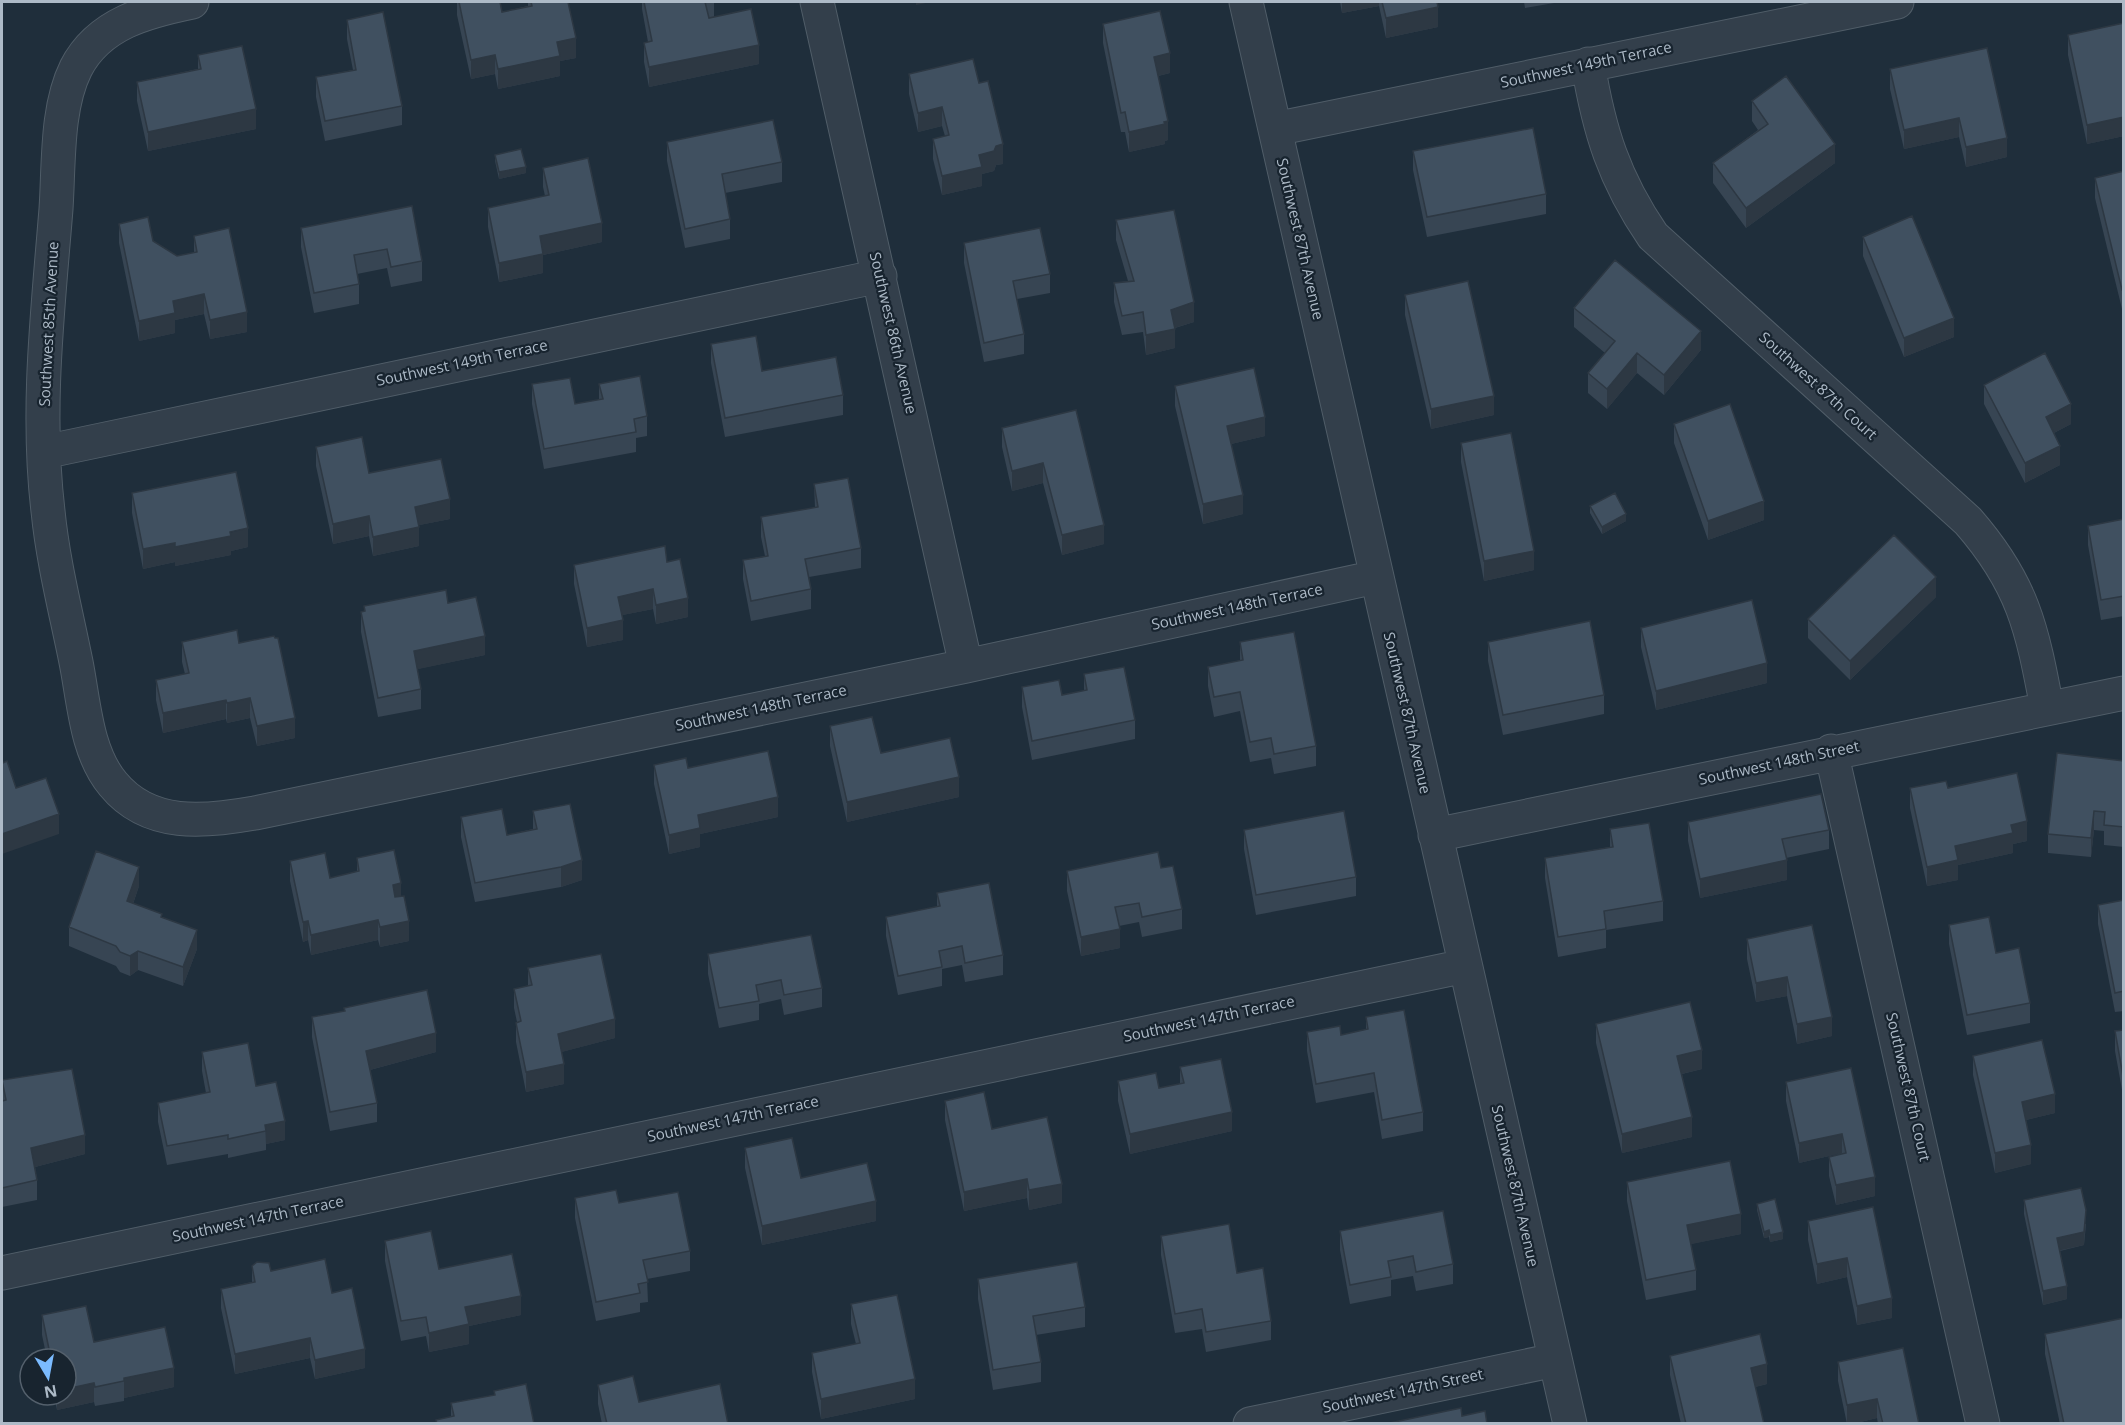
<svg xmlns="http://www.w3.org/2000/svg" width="2125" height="1425" viewBox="0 0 2125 1425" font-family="'Open Sans',sans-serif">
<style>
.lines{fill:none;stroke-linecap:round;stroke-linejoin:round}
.minor-casing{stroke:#505d68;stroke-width:35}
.minor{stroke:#333f4b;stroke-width:33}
.wall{fill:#374553}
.shaded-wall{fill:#2d3843}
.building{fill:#405060;stroke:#2d3843;stroke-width:1.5}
.labels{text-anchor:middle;stroke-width:4.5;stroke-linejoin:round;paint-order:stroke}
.street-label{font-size:15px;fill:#adbac7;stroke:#18242f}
</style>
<rect width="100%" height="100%" fill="#1f2e3b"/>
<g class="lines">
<defs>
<path id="minor" d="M192,2C148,11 99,23 76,68C56,108 59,164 56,209C48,309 36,410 48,511C53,562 66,612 76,662C84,702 86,752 113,784C149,828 205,822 255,813L966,666L1376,577
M817,2L966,666
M1246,2L1570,1424
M1588,64C1599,131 1614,179 1653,236L1968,521C2023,584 2032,628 2047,708
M1275,129L1897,2
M44,452L880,276
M1831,751L1983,1424
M1435,835L2124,693
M2,1273L1465,966
M1250,1424L1555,1360"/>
</defs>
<use href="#minor" class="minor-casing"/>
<use href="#minor" class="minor"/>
</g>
<path class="wall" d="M457,2H500L502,12L528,6V2H568L576,58L560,61V76L498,89L495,74L471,79L457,15Z
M642,2H714V17L759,64L649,87L644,62V43L648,42L642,9Z
M1340,2H1437L1438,27L1386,38L1379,6L1342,13Z
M1524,2H1560L1525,8Z
M347,20L402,106V125L325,141L316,97V77L353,70L347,39Z
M2124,23V136L2087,144L2068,55V35Z
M1103,24L1170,73L1158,76L1168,140L1165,141V144L1129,152L1125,132H1121L1103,43Z
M198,55L256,129L148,151L137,101V82L198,69Z
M1890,69L2007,138V157L1966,167L1959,137L1904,149L1890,89Z
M909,74L979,83L1003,164L996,165L994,171L982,174V186L942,195L933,159V139L945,136L942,126L918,132L909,94Z
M1752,101L1835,163L1746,228L1713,183V163L1758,130L1752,121Z
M667,142L782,162V182L725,193L730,219V239L685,248L667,161Z
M1413,151L1546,194V214L1427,237L1413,170Z
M495,155L526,173L499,179L495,161Z
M543,168L602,242L543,255V273L499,282L488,227V208L545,196L543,187Z
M2124,171V309H2122L2095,198V178Z
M412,206L422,261V281L391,287L387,268L357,274L359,284V304L314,313L301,247V228Z
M1116,220L1194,322L1175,328V348L1146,355L1143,332L1122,335L1114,302V283L1128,281L1116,240Z
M119,224L153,241L177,256L194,253V236L247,332L210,339L204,314L175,320V333L139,341L119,243Z
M1863,237L1954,337L1904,357L1863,256Z
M964,243L1050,274V293L1017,299L1024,334V354L984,362L964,263Z
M1405,295L1494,415L1431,429L1405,315Z
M1574,308L1701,350L1664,395L1637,373L1607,409L1588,393V373L1605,353L1574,327Z
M711,344L762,371L843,395V415L725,437L711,363Z
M532,384L575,404L599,400V384L647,416V436L636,438V452L544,469L532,404Z
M1984,385L2071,424L2054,433L2060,465L2025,483L1984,404Z
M1175,386L1265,436L1231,444L1243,514L1203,524L1175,406Z
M1076,410L1104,544L1062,555L1043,483L1012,491L1002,447V428Z
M1674,424L1764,520L1708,540L1674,443Z
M1461,443L1534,570L1484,581L1461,462Z
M316,447L369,473L450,519L419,525V546L373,556L369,536L333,544L316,466Z
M814,484L861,548V568L809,577L811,589V609L751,621L743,579V560L765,556L761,537V517L815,508Z
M132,493L248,547L231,551V555L175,566V562L143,569L132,513Z
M1590,506L1626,521L1602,534L1590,513Z
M2124,519V616L2101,620L2088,545V526Z
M667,562L688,617L656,624L653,609L622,615L623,640L587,647L574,584V565Z
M1936,597L1850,680L1808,638V619Z
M448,603L485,655L417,669L421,689V709L378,717L361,632V612H364V606Z
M1641,628L1767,683L1656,710L1641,647Z
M182,642L239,643L295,738L257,746L250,718L227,723L226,719L163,733L156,700V680L185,674L182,662Z
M1240,642L1316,746V766L1274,774L1271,758L1250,762L1240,711L1214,717L1208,686V667L1240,661Z
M1488,642L1604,695V714L1503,735L1488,661Z
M1084,674L1135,720V739L1032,760L1022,707V687L1062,695L1084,691Z
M830,726L881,753L959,797L847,822L830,746Z
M2124,761V847L2104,845V831L2094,830L2091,857L2048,853V834Z
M654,765L688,768L778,817L700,834V847L669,854L654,784Z
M1910,788H1948L2027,841L2013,844V853L1958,865V880L1927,886L1910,808Z
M533,811L582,880L561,887L475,902L461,837V817L507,835L533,829Z
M1688,822L1829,830V849L1786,858L1787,880L1700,898L1688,841Z
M1610,829L1663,901V921L1606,930V948L1558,957L1545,878V858L1610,847Z
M1244,830L1356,877V896L1256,915L1244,849Z
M357,858L401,896L409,941L380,947L378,940L311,955L308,940L303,942L290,881V861L330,878L357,872Z
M1161,868L1182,909V929L1142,937L1139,922L1119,926L1120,948L1081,956L1067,891V871Z
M139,886L133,904L162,918L197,949L183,986L138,970L130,976L120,972L116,966L69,946V927Z
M937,893L1003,955V975L965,982L962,965L942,969V986L898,995L886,936V917L937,907Z
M2124,900V1011L2115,1012L2098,924V905Z
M1812,925L1832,1036L1797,1044L1787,996L1756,1002L1747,959V939Z
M1949,925L1996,953L2030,1003V1023L1967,1035L1949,944Z
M708,954L822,988V1007L784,1015L781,999L759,1004V1020L719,1028L708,974Z
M528,968L615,1038L561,1052L564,1084L526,1092L516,1042V1023L517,1022L514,1008V989L528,986Z
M344,1008L436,1052L370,1070L377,1103V1122L330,1131L312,1037V1017L344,1011Z
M1366,1017L1423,1112V1131L1382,1139L1374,1092L1316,1103L1307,1051V1032L1341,1035L1366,1030Z
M1596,1024L1702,1069L1682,1074L1692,1137L1622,1153L1596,1043Z
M2124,1030V1101L2115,1051V1031Z
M202,1052L256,1086L285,1140L266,1144V1150L228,1158V1154L167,1165L158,1122V1103L206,1093L202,1071Z
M1973,1056L2055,1113L2026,1120L2031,1164L1995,1173L1973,1075Z
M1180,1067L1232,1131L1130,1154L1118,1101V1081L1159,1088L1180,1084Z
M1851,1068L1875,1196L1836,1205L1829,1176V1157L1842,1153L1799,1163L1786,1101V1082Z
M2,1080L85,1154L35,1167L37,1180V1200L2,1207Z
M945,1101L992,1129L1062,1203L1029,1210L1027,1198L964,1211L945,1120Z
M745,1148L801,1178L876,1221L762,1245L745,1168Z
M1627,1182L1741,1234L1690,1244L1696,1270V1290L1646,1300L1627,1201Z
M575,1198L619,1203L690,1251V1271L647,1279L648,1302L640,1303V1312L596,1321L575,1218Z
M2024,1200L2086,1224L2084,1245L2060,1251L2067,1299L2043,1305L2024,1214Z
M1757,1204L1783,1239L1770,1242L1769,1237L1764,1238L1757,1210Z
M1873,1207L1892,1318L1857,1325L1847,1277L1817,1284L1808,1240V1221Z
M1340,1231L1453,1264V1284L1416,1291L1413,1276L1391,1280V1296L1350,1304L1340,1250Z
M1161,1236L1237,1273L1271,1321V1340L1206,1352L1202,1329L1175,1333L1161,1255Z
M385,1241L439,1269L521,1315L469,1326V1344L429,1352L426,1336L401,1341L385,1261Z
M252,1266L271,1271L332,1293L365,1368L315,1379L310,1358L235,1374L221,1308V1289L252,1282Z
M978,1279L1085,1307V1327L1036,1335L1041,1362V1382L993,1390L978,1299Z
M851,1304L915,1399L821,1419L812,1372V1353L856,1344L851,1324Z
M42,1315L94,1342L174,1387L124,1398V1401L95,1406L94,1402L57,1410L54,1395H66V1359H47L42,1335Z
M2045,1334L2124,1424H2060L2045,1354Z
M1670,1356L1767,1384L1755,1387L1764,1424H1681L1670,1375Z
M1838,1362L1919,1424H1878L1877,1418L1852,1424H1847L1838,1381Z
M598,1385L639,1402L728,1424H602L598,1404Z
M494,1391L534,1424H436V1420L451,1417V1403L494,1395Z"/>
<path class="shaded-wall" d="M916,2H931L916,5Z
M1342,2H1379V6L1342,13Z
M1438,7V27L1386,38V18Z
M576,38V58L560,61V76L498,89V69L557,42Z
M759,45V64L649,87V67Z
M1170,53V73L1154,77V57Z
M495,55V74L471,79V60Z
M942,107V126L918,132V113Z
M256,109V129L148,151V132Z
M2124,117V136L2087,144V125Z
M1959,118V137L1904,149V130Z
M1168,121V140L1165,141V144L1129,152V132Z
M2007,138V157L1966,167V147Z
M1003,144V164L996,165L994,171L982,174V186L942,195V176L996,146Z
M1835,144V163L1746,228V208Z
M526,167V173L499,179V172Z
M602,223V242L543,255V273L499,282V263L540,236Z
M2124,289V309H2122V290Z
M204,294V314L175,320V333L139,341V321L173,301Z
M1194,302V322L1171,329V310Z
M247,312V332L210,339V320Z
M1954,318V337L1904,357V338Z
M1175,329V348L1146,355V335Z
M1701,331V350L1664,395V375Z
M1637,353V373L1607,409V389Z
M1494,396V415L1431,429V409Z
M2071,404V424L2046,437V417Z
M1265,417V436L1227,445V426Z
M2060,446V465L2025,483V463Z
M1043,463V483L1012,491V471Z
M1243,495V514L1203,524V504Z
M450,499V519L415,526V507Z
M1764,501V520L1708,540V521Z
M1626,514V521L1602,534V527Z
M369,516V536L333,544V524Z
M1104,525V544L1062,555V535Z
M419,527V546L373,556V537Z
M248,528V547L231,551V555L175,566V547Z
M175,543V562L143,569V549Z
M1534,551V570L1484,581V561Z
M1936,577V597L1850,680V661Z
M653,589V609L618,616V597Z
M688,598V617L656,624V605Z
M623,620V640L587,647V628Z
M485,636V655L414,670V651Z
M1767,663V683L1656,710V691Z
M250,698V718L227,723V703Z
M226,700V719L163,733V713Z
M295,718V738L257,746V726Z
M959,777V797L847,822V802Z
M778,797V817L700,834V847L669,854V835L698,815Z
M2094,811V830L2091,857V838Z
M59,814V834L2,854V834Z
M2027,821V841L2013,844V853L1958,865V880L1927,886V867L1955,846L2011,825Z
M582,860V880L561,887V867Z
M1787,860V880L1700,898V879Z
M139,867V886L127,921V901Z
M401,883V903L393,905V885Z
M378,920V940L311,955V935Z
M308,921V940L303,942V922Z
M409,921V941L380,947V927Z
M1120,929V948L1081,956V937Z
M197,930V949L183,986V967Z
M138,951V970L130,976V956Z
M1787,977V996L1756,1002V983Z
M1832,1017V1036L1797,1044V1024Z
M615,1019V1038L558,1053V1034Z
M436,1033V1052L366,1071V1051Z
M1702,1050V1069L1677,1075V1056Z
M564,1064V1084L526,1092V1072Z
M2055,1094V1113L2022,1121V1102Z
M1232,1112V1131L1130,1154V1134Z
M1692,1117V1137L1622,1153V1134Z
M285,1121V1140L266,1144L265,1125Z
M1842,1134V1153L1799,1163V1143Z
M85,1135V1154L31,1168V1148Z
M2031,1145V1164L1995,1173V1153Z
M1875,1177V1196L1836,1205V1185Z
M1027,1179V1198L964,1211V1192Z
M1062,1184V1203L1029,1210V1190Z
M876,1201V1221L762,1245V1226Z
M2086,1210L2084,1245L2057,1251V1238Z
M1741,1214V1234L1687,1245V1225Z
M1769,1230V1237L1764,1238V1232Z
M1783,1232V1239L1770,1242V1235Z
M1847,1258V1277L1817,1284V1264Z
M2067,1286V1299L2043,1305V1291Z
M521,1296V1315L469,1326V1344L429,1352V1333L465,1307Z
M1892,1298V1318L1857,1325V1306Z
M310,1338V1358L235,1374V1354Z
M365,1349V1368L315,1379V1360Z
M1767,1364V1384L1751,1388V1368Z
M174,1368V1387L124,1398V1378Z
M915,1379V1399L821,1419V1399Z
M94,1383V1402L57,1410V1395H66V1389Z
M1877,1399V1418L1852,1424H1847V1405Z"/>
<path class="building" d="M459,2H500L502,12L532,6L531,2H568L576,38L557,42L560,56L498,69L495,55L471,60Z
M644,2H709H705L709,18L751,9L759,45L649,67L644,43L652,41Z
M1382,2H1437L1438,7L1386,18Z
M1160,11L1170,53L1154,57L1168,121L1164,122L1165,124L1129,132L1125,112L1121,113L1103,24Z
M383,12L402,106L325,121L316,77L356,70L347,20Z
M2124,23V117L2087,125L2068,35Z
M242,46L256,109L148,132L137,82L201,69L198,55Z
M1987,48L2007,138L1966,147L1959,118L1904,130L1890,69Z
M973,59L979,83L988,81L1003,144L996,146L994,151L979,155L982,167L942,176L933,139L949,135L942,107L918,113L909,74Z
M1786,76L1835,144L1746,208L1713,163L1768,124L1752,101Z
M773,120L782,162L722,174L730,219L685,229L667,142Z
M1533,128L1546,194L1427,217L1413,151Z
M521,149L526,167L499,172L495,155Z
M588,158L602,223L540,236L543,254L499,263L488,208L549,195L543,168Z
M2124,171V289L2122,290L2095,178Z
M412,206L422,261L391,267L387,249L354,255L359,284L314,293L301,228Z
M1174,210L1194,302L1171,310L1175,329L1146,335L1143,312L1122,316L1114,283L1134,281L1116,220Z
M1912,216L1954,318L1904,338L1863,237Z
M148,217L153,241L177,256L197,252L194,236L229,228L247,312L210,320L204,294L173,301L175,313L139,321L119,224Z
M1040,228L1050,274L1013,281L1024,334L984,343L964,243Z
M1615,260L1701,331L1664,375L1637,353L1607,389L1588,373L1615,341L1574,308Z
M1468,281L1494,396L1431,409L1405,295Z
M756,336L762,371L836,357L843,395L725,418L711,344Z
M2045,353L2071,404L2046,417L2060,446L2025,463L1984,385Z
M1254,368L1265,417L1227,426L1243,495L1203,504L1175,386Z
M640,376L647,416L634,419L636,432L544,449L532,384L570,378L575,404L603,399L599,384Z
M1730,404L1764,501L1708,521L1674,424Z
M1076,410L1104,525L1062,535L1043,463L1012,471L1002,428Z
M1511,433L1534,551L1484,561L1461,443Z
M362,437L369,473L441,459L450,499L415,507L419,527L373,537L369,516L333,524L316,447Z
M236,472L248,528L230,532L231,536L175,547V543L143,549L132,493Z
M848,478L861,548L805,559L811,589L751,601L743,560L768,556L761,517L818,507L814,484Z
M1615,493L1626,514L1602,527L1590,506Z
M2124,519V596L2101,600L2088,526Z
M1894,535L1936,577L1850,661L1808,619Z
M665,546L667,562L680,559L688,598L656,605L653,589L618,597L623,620L587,628L574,565Z
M446,590L448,603L476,597L485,636L414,651L421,689L378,698L361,612L365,611L364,606Z
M1752,600L1767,663L1656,691L1641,628Z
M1590,621L1604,695L1503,715L1488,642Z
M237,630L239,643L274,636L275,638H278L295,718L257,726L250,698L227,703L226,700L163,713L156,680L189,673L182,642Z
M1294,632L1316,746L1274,754L1271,738L1250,742L1240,692L1214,697L1208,667L1243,660L1240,642Z
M1124,667L1135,720L1032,741L1022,687L1059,680L1062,695L1087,690L1084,674Z
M872,717L881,753L950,738L959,777L847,802L830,726Z
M768,751L778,797L698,815L700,828L669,835L654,765L686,758L688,768Z
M2057,753L2124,761V827L2104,825L2105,812L2094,811L2091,838L2048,834Z
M2,759L3,763L7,761L16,788L46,778L59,814L2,834Z
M2017,773L2027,821L2011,825L2013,833L1955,846L1958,860L1927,867L1910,788L1946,781L1948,788Z
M1821,794L1829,830L1782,839L1787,860L1700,879L1688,822Z
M570,804L582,860L561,867L475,883L461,817L502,809L507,835L537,829L533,811Z
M1344,811L1356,877L1256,895L1244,830Z
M1649,823L1663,901L1604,911L1606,929L1558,937L1545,858L1613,847L1610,829Z
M394,850L401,883L393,885L395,897L404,896L409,921L380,927L378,920L311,935L308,921L303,922L290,861L325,853L330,878L359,871L357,858Z
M96,851L139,867L127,901L162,914L161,917L197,930L183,967L138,951L130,956L120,952L116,946L69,927Z
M1158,852L1161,868L1173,866L1182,909L1142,917L1139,903L1115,907L1120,929L1081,937L1067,871Z
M989,883L1003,955L965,963L962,946L939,951L942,967L898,976L886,917L940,906L937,893Z
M2124,900V991L2115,993L2098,905Z
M1989,917L1996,953L2019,948L2030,1003L1967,1015L1949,925Z
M1812,925L1832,1017L1797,1024L1787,977L1756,983L1747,939Z
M811,935L822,988L784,995L781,980L756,985L759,1001L719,1008L708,954Z
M601,954L615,1019L558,1034L564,1064L526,1072L516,1023L521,1021L514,989L532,985L528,968Z
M427,990L436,1033L366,1051L377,1103L330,1112L312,1017L345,1011L344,1008Z
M1690,1002L1702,1050L1677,1056L1692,1117L1622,1134L1596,1024Z
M1404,1010L1423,1112L1382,1120L1374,1073L1316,1084L1307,1032L1340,1026L1341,1035L1368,1029L1366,1017Z
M2124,1030V1082L2115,1031Z
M2042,1040L2055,1094L2022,1102L2031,1145L1995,1153L1973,1056Z
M248,1043L256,1086L276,1082L285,1121L265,1125L266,1131L228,1139V1135L167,1146L158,1103L210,1092L202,1052Z
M1221,1059L1232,1112L1130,1134L1118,1081L1156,1073L1159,1088L1184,1083L1180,1067Z
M1851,1068L1875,1177L1836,1185L1829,1157L1846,1153L1842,1134L1799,1143L1786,1082Z
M72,1069L85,1135L31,1148L37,1180L2,1188V1101L6,1100L2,1080Z
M984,1092L992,1129L1047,1117L1062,1184L1029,1190L1027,1179L964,1192L945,1101Z
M792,1138L801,1178L867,1163L876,1201L762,1226L745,1148Z
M1730,1161L1741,1214L1687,1225L1696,1270L1646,1280L1627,1182Z
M2081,1188L2086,1210L2084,1232L2057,1238L2067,1286L2043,1291L2024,1200Z
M616,1190L619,1203L678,1192L690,1251L643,1260L648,1282L638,1284L640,1293L596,1302L575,1198Z
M1775,1199L1783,1232L1770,1235L1769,1230L1764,1232L1757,1204Z
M1873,1207L1892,1298L1857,1306L1847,1258L1817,1264L1808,1221Z
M1443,1211L1453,1264L1416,1272L1413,1256L1388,1261L1391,1277L1350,1285L1340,1231Z
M1229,1224L1237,1273L1263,1268L1271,1321L1206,1332L1202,1309L1175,1314L1161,1236Z
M431,1231L439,1269L512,1254L521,1296L465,1307L469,1324L429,1333L426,1317L401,1321L385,1241Z
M325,1259L332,1293L352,1288L365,1349L315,1360L310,1338L235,1354L221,1289L255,1282L252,1266L257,1262L269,1263L271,1271Z
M1077,1262L1085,1307L1033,1316L1041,1362L993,1370L978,1279Z
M897,1295L915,1379L821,1399L812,1353L860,1343L851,1304Z
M86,1306L94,1342L165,1327L174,1368L124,1378V1381L95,1387L94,1383L66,1389V1359H51L42,1315Z
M2124,1318V1424H2064L2045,1334Z
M1760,1334L1767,1364L1751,1368L1764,1424H1686L1670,1356Z
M1903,1348L1919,1424H1883L1877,1399L1847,1405L1838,1362Z
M633,1376L639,1402L720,1384L728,1424H607L598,1385Z
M526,1384L534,1424H437L436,1420L454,1416L451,1403L495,1395L494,1391Z
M1461,1408L1462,1416L1485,1411L1487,1424H1385Z"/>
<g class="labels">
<g class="street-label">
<text transform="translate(1586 65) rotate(-12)" y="5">Southwest 149th Terrace</text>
<text transform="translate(1300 239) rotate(77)" y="5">Southwest 87th Avenue</text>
<text transform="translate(49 324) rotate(-87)" y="5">Southwest 85th Avenue</text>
<text transform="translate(893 333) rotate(77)" y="5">Southwest 86th Avenue</text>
<text transform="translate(462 363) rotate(-12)" y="5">Southwest 149th Terrace</text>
<text transform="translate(1818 386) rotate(42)" y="5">Southwest 87th Court</text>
<text transform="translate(1237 607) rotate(-12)" y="5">Southwest 148th Terrace</text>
<text transform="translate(761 708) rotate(-12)" y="5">Southwest 148th Terrace</text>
<text transform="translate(1407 713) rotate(77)" y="5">Southwest 87th Avenue</text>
<text transform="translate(1779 763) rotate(-12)" y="5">Southwest 148th Street</text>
<text transform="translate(1209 1019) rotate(-12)" y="5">Southwest 147th Terrace</text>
<text transform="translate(1908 1087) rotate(77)" y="5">Southwest 87th Court</text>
<text transform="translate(733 1119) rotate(-12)" y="5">Southwest 147th Terrace</text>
<text transform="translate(1515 1186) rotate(77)" y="5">Southwest 87th Avenue</text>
<text transform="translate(258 1219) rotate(-12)" y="5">Southwest 147th Terrace</text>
<text transform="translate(1403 1391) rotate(-12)" y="5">Southwest 147th Street</text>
</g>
</g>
<rect width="2125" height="1425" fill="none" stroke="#adbac7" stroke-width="6"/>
<g transform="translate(48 1377) rotate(170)"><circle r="28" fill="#18242f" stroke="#54606c" stroke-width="1.5"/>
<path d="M0-4.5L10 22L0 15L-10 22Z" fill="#7bbbff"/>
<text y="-9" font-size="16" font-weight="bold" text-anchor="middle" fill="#adbac7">N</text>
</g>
</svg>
